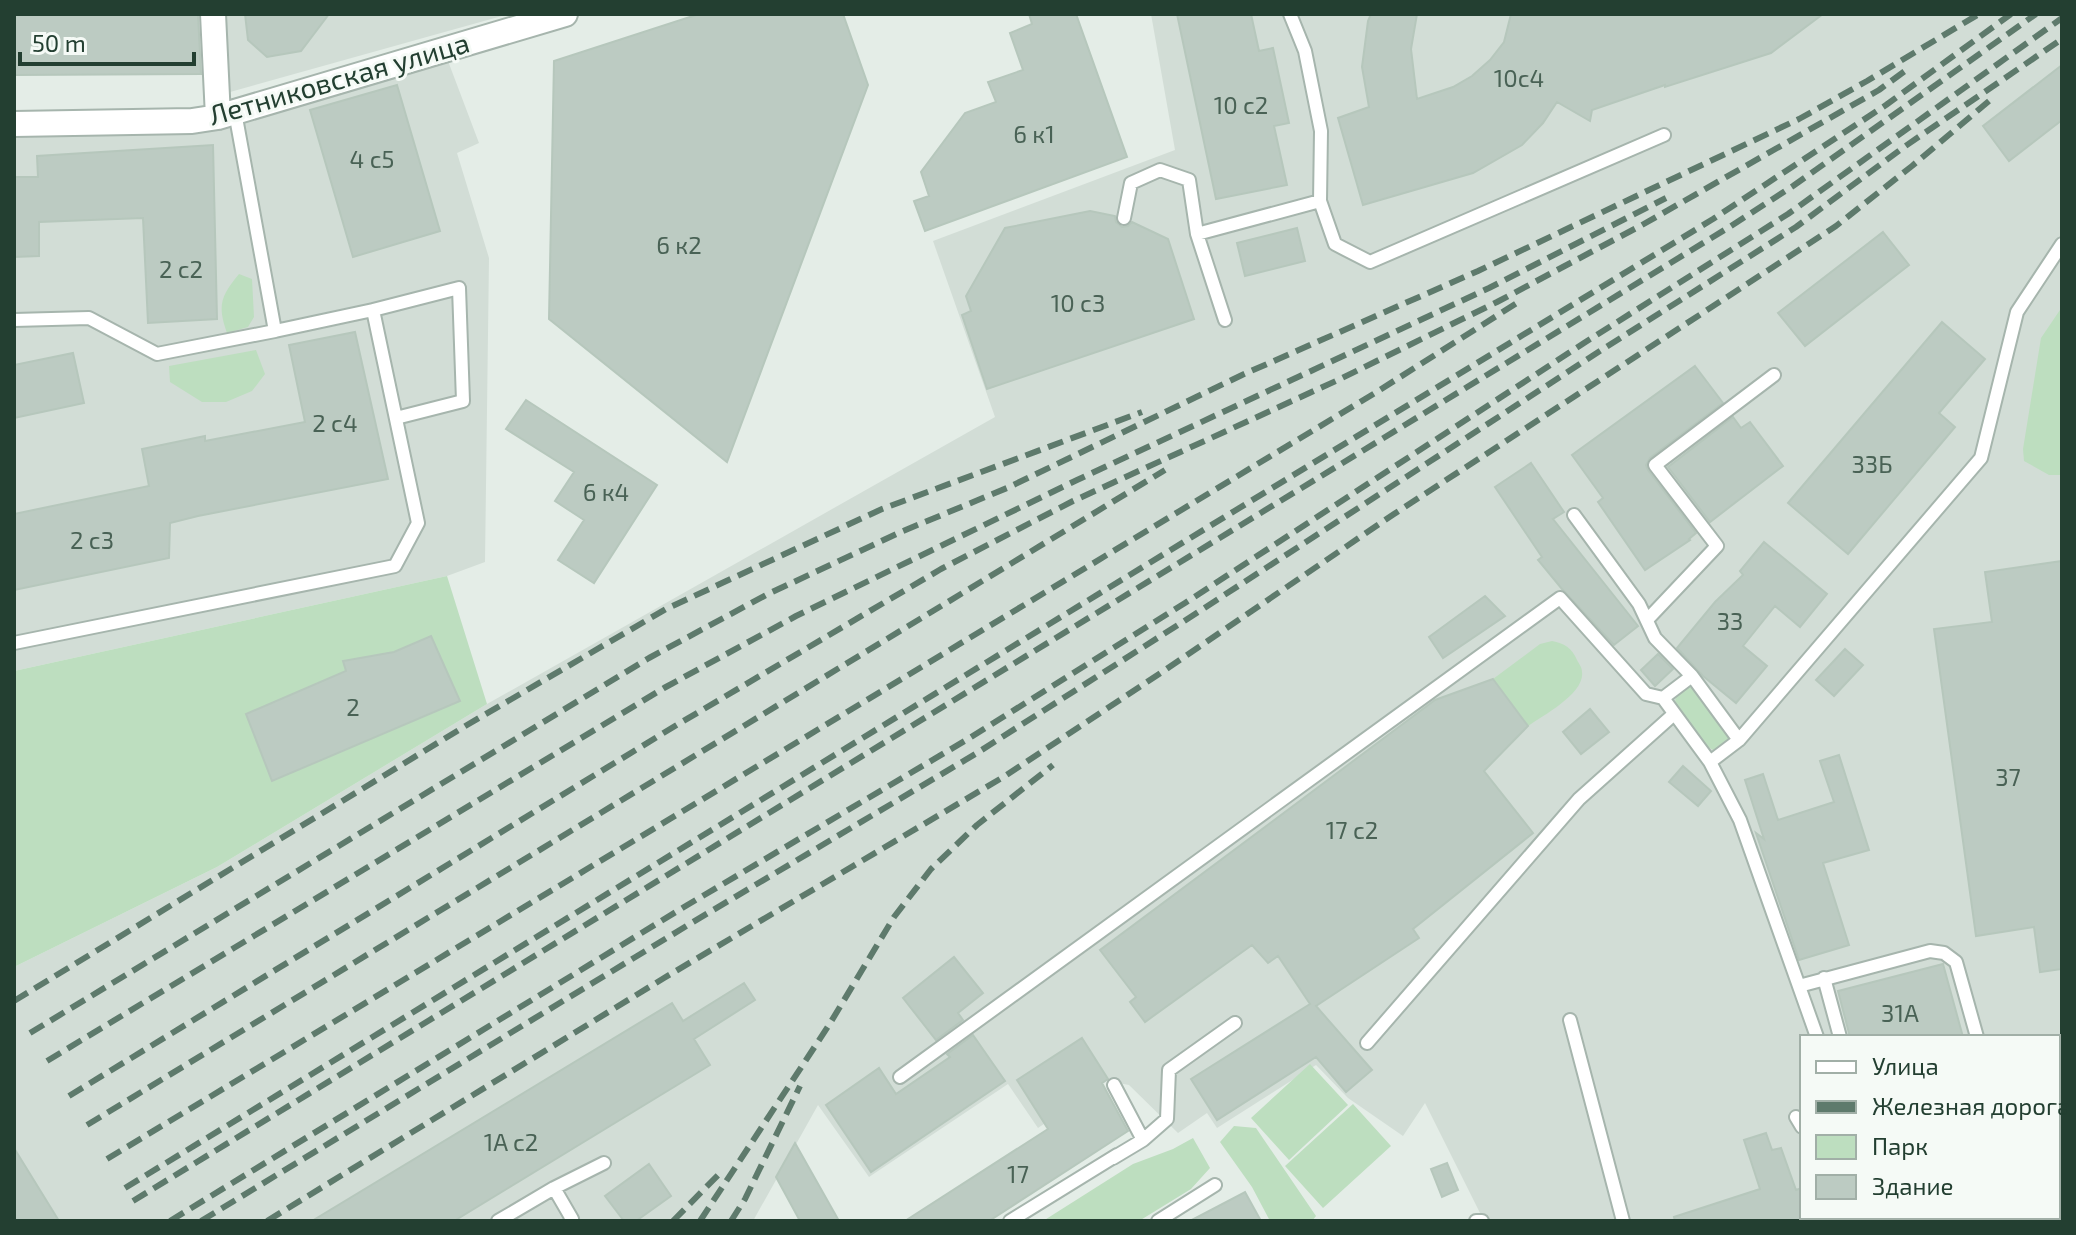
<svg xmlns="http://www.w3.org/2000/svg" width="2076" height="1235" viewBox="0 0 2076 1235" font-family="'Exo 2',sans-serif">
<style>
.built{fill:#d2ddd6}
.green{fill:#bddebf}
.building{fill:#bccbc2;stroke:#b6c7bc;stroke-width:2}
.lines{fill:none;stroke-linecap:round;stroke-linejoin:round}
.service-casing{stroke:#a6b5ad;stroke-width:16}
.minor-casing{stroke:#a6b5ad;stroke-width:28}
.secondary-casing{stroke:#a5bcaf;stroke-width:28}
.service{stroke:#fff;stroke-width:12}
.minor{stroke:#fff;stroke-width:24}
.secondary{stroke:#fff;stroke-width:24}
.rail{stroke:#5e7a6c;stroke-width:6;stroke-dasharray:16 8;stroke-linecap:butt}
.labels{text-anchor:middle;stroke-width:6;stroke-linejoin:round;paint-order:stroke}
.number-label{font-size:24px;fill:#496255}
.street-label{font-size:28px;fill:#233f31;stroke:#f5faf6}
</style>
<rect width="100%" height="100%" fill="#e4ede7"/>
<path class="built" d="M220,14H509L223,94Z
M1151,14H2062V1193L2058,1194V1037H1802V1217H1973L1958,1221H1484L1425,1103L1403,1136L1348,1098L1316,1065L1217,1128L1207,1113L1178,1133L1129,1085L1107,1081L1038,1128L1008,1084L869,1177L818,1105L753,1221H59L14,1148V967L217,867L487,704L995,417L933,241L1175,150Z
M448,61L479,143L457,153L489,258L485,562L447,576L14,671V132L255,120Z"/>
<path class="green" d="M239,274L252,279L254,317L248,327L227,333C217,305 221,296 239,274Z
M2062,307V475H2049L2024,461L2023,449L2041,338Z
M256,350L265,374L252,391L226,402H202L170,382L169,366Z
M447,576L487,704L217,867L14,967V671Z
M1552,641C1564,643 1572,648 1577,660C1579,664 1582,667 1582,672C1585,693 1544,715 1528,726L1493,679L1540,644Z
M1688,687L1694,688L1727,734L1729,742L1715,751L1708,747L1675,703L1676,695Z
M1310,1064L1348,1105L1289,1160L1251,1118Z
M1353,1104L1391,1146L1323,1208L1285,1166Z
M1234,1126L1256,1128L1316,1216L1312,1221H1270L1252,1187L1220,1142Z
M1193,1138L1210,1168L1191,1189L1139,1221H1043L1133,1164L1173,1149Z"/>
<path class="building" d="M14,14H198L201,74L14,75Z
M245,14H329L301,51L267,57L248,40Z
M699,14H843L868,85L727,462L549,319L554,61Z
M1029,14H1076L1127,157L925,231L914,201L929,196L921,172L965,113L996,102L988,82L1023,70L1010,33L1032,24Z
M1177,14H1251L1259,51L1273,48L1289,123L1274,126L1287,185L1216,199Z
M1371,14H1417L1411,49L1417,99L1453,87L1472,76L1490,60L1504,42L1511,14H1823L1771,53L1665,87V85L1592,110L1590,121L1557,102L1543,123L1522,145L1473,173L1363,205L1338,118L1369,107L1362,67L1368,21Z
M2062,65V120L2009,161L1983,126Z
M397,85L440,231L353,257L310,110Z
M213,145L217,319L148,323L143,218L39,222V256L14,257V177H38L37,156Z
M1090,211L1115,216L1116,222L1122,227L1128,226L1132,222L1168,239L1194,319L987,389L962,315L971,311L966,296L1005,228Z
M1297,228L1305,261L1245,276L1237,243Z
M1883,232L1909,265L1805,346L1778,313Z
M1942,322L1985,359L1939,413L1955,427L1848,554L1788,503Z
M355,332L388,479L198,516L170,523L169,558L14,590V514L149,486L142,449L205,436V441L305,422L289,345Z
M73,353L84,403L14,418V365Z
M1695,366L1723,403L1650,458L1646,465L1648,470L1696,533L1689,539L1690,540L1645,570L1598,502L1603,498L1572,455Z
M526,400L657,485L594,583L558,560L584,520L555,501L574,472L506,429Z
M1733,417L1741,428L1750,422L1783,466L1710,522L1668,467Z
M1531,463L1564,512L1553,519L1638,626L1614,645L1562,589L1538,560L1542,557L1495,487Z
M1764,542L1827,594L1800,627L1775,606L1743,646L1767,666L1736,703L1703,676L1677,648L1715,602L1743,575L1740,571Z
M2062,561V969L2040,972L2034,927L1976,936L1934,629L1992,622L1985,572Z
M1485,596L1505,616L1443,658L1429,637Z
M431,636L460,701L272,781L246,714L346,671L343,661L394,652Z
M1845,649L1863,665L1834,696L1816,680Z
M1658,654L1673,669L1655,686L1641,670Z
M1493,679L1528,726L1484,771L1533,833L1413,929L1419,938L1316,1006L1372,1070L1346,1092L1316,1057L1217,1120L1191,1079L1310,1004L1278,956L1268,963L1252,945L1145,1022L1130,1002L1136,997L1100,950L1435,700Z
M1590,709L1609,732L1581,754L1563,732Z
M1839,755L1869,850L1823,863L1849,945L1799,960L1756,833L1764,839L1745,780L1763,774L1778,820L1834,802L1820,761Z
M1683,766L1711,791L1698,806L1669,782Z
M954,957L983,993L958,1013L963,1020L936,1040L903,998Z
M1943,964L1963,1037H1850L1838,991Z
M744,983L755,1000L694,1039L710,1065L454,1221H312L672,1003L683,1021Z
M973,1035L1005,1081L871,1172L826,1105L879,1068L896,1094L950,1057L947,1054Z
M1082,1038L1108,1079L1102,1083L1128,1131L989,1221H905L1048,1129L1017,1080Z
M1766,1133L1772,1150L1781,1148L1796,1190L1802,1188V1221H1675L1674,1217L1760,1189L1744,1140Z
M795,1143L839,1221H800L776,1177Z
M14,1148L59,1221H14Z
M1447,1163L1458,1190L1442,1197L1431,1169Z
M649,1164L671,1196L636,1221H624L605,1196Z
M1245,1192L1261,1221H1190Z"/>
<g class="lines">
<defs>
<path id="service" d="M1290,14L1305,51L1321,131L1320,201L1335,244L1370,262L1664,135
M1124,218L1131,183L1160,170L1189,180L1197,234L1225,320
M1197,234L1320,201
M373,310L459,288L463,401L396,418
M14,320L89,318L157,354L275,331L235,112
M1574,515L1639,604L1655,638L1692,676
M1647,620L1717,546L1655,465L1774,375
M14,643L395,566L418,523L373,310L275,331
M1739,740L1692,676L1663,698L1710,762L1739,740L1981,458L2017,312L2062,244
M1710,762L1740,820L1817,1037
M1824,978L1840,1037
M1799,986L1930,951L1944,953L1956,962L1977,1037
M1570,1020L1623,1221
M1367,1043L1579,799L1674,714
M900,1077L1560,598L1646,694L1663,698
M1796,1117L1802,1127
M1143,1140L1167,1119L1169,1070L1235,1023
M1113,1158L1143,1140L1114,1085
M554,1188L572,1219L570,1221
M1879,1217L1880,1221
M498,1221L554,1188L604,1163
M1010,1221L1117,1155
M1158,1221L1215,1185
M1476,1221H1482"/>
<path id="minor" d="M213,14L218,117
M14,124L192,121L218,117L565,14"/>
<path id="secondary" d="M2058,1213L2062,1212
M2025,1221L2041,1217"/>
</defs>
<use href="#service" class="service-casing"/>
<use href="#minor" class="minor-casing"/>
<use href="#secondary" class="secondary-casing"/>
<use href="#service" class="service"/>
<use href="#minor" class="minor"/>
<use href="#secondary" class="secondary"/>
<path class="rail" d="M14,1001L467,725L666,609L882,509L1142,412
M30,1033L649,658L768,594L903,531L1007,488L1242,375L1478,271L1799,119L1867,81L1979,14
M47,1061L664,688L796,616L1077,480L1489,288L1666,198
M69,1096L675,726L941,569L1073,501L1338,380L1497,302L1642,225L1879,90L1909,68
M87,1125L1165,470
M107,1159L1375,393L1520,301
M125,1188L1713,219L1886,105L2011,14
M133,1201L1731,226L1793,186L2036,14
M170,1221L684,907L968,739L1185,603L1584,343L1788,214L2062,18
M201,1221L693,922L977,753L1192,616L1603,349L1796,227L1904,147L2062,39
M267,1221L664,978L1005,776L1162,672L1394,514L1836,226L1912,166L1989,101
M673,1221L723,1170
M700,1221L829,1025L894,917L931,869L977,825L1053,765
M731,1221L745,1199L800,1086"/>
</g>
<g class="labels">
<g class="number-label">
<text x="1519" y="87">10с4</text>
<text x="1241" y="114">10 с2</text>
<text x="1034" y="143">6 к1</text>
<text x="372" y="168">4 с5</text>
<text x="679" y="254">6 к2</text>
<text x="181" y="278">2 с2</text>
<text x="1078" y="312">10 с3</text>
<text x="335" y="432">2 с4</text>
<text x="1872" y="473">33Б</text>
<text x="606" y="501">6 к4</text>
<text x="92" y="549">2 с3</text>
<text x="1730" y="630">33</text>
<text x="353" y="716">2</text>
<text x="2008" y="786">37</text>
<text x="1352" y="839">17 с2</text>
<text x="1900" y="1022">31А</text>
<text x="511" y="1151">1A c2</text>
<text x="1018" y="1183">17</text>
</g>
<g class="street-label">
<text transform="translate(339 79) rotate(-16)" y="10">Летниковская улица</text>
</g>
</g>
<rect width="2076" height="1235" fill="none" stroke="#233f31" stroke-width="32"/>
<rect x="1800" y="1035" width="260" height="184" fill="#f5faf6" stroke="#a1afa7" stroke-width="2"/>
<rect x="1816" y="1061" width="40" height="12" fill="#ffffff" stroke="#a1afa7" stroke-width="2"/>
<text x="1872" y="1075" font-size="24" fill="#233f31">Улица</text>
<rect x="1816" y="1101" width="40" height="12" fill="#5e7a6c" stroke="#a1afa7" stroke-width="2"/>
<text x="1872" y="1115" font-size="24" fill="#233f31">Железная дорога</text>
<rect x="1816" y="1135" width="40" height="24" fill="#bddebf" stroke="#a1afa7" stroke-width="2"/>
<text x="1872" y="1155" font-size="24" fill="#233f31">Парк</text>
<rect x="1816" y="1175" width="40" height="24" fill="#bccbc2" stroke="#a1afa7" stroke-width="2"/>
<text x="1872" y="1195" font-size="24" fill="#233f31">Здание</text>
<path d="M20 52v12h174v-12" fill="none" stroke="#233f31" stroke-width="4"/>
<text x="32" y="52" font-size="24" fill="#233f31" stroke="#f5faf6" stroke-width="6" paint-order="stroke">50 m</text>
</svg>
